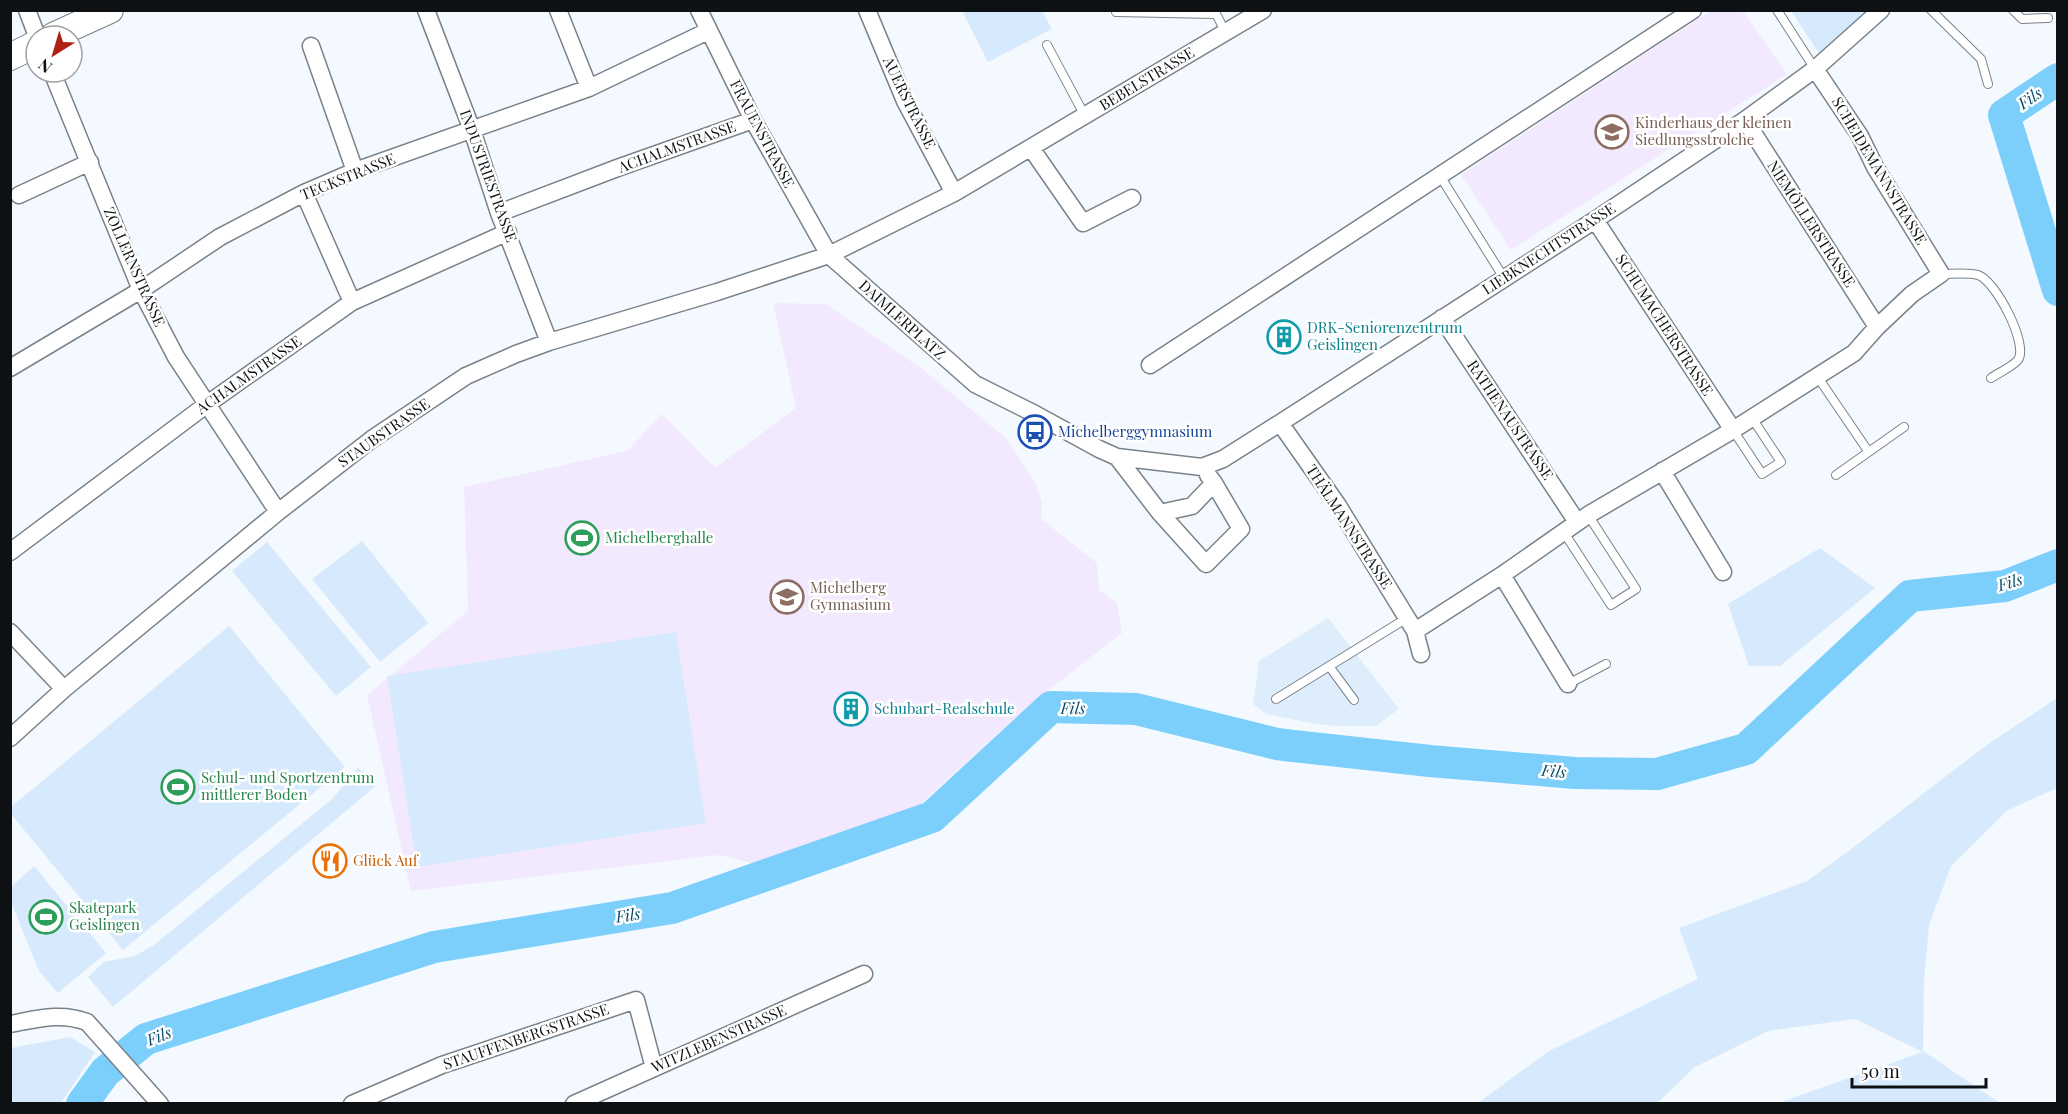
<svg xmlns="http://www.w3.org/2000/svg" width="2068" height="1114" viewBox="0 0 2068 1114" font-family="'Playfair Display',serif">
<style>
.built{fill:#deedfc}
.education{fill:#f3e9fe}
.green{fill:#d7eafd}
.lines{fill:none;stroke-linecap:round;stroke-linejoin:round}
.river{stroke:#7dcffb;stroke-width:32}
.lane-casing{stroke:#7a8289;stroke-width:10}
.street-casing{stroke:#7a8289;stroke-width:19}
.primary-casing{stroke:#7a8289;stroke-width:28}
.lane{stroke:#fff;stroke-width:8}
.street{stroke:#fff;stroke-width:16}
.primary{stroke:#fff;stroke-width:26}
.labels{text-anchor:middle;stroke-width:5;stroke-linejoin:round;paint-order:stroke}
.street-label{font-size:15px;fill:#0e1114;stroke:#fff}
.education-label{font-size:15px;fill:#785e54;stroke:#fff;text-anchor:start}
.culture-label{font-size:15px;fill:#0d838f;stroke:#fff;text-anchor:start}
.transit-label{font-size:15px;fill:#164399;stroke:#fff;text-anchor:start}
.leisure-label{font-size:15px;fill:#27864d;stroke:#fff;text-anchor:start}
.food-label{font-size:15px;fill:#c56008;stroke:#fff;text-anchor:start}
.water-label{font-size:16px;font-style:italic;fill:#054c69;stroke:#fff}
</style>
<rect width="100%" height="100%" fill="#f3f9fe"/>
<path class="built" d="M1328,618L1399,709L1376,726H1334L1311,723L1266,714L1253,704L1259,661Z"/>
<path class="education" d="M1712,10L1743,11L1787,74L1511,250L1461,175Z
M773,303L826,304L921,368L1007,439L1036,484L1042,502L1041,519L1097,563L1099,590L1117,603L1122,633L1028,706L899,823L794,874L720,855L411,891L367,695L468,611L464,487L627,451L662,414L715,468L796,408Z"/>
<path class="green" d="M962,11H1042L1052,29L988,62Z
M1791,11H1869L1820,55Z
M362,541L428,623L380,662L312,579Z
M267,542L371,667L336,696L232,571Z
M1820,548L1875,588L1780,666H1749L1728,604Z
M229,626L345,767L123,950L11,814V807Z
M676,632L706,823L417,867L387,676Z
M2057,698V788L2008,810L1951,866L1929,925L1924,980L1923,1051L2000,1103H1778L1923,1052L1855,1019L1768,1031L1695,1067L1657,1103H1478L1549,1051L1698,979L1679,928L1807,881L1846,853L1984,747Z
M358,768L378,784L113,1007L88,977L104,962L135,956L154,945L332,799Z
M34,866L106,953L58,993L39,971L11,902V887Z
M70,1037L95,1052L61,1103H11V1048Z"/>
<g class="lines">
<path class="river" d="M2058,79L2004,115L2058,290
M82,1104L105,1072L146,1039L434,947L672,908L932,817L1051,707L1136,709L1277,744L1293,746L1430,761L1575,773L1657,774L1746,749L1910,596L2005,586L2058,565"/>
<defs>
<path id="lane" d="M1214,10L1226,33
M1777,10L1815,69
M1931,10L1981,59L1988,84
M2013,10L2022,19L2048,18
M1116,12L1216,14
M1047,45L1085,116
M1440,176L1504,278
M1941,274C1952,274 1968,272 1978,275C1995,280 2029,344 2018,360C2012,367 1998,373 1991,378
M1817,376L1868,451
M1733,430L1762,474L1781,462L1752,418
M1836,475L1904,427
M1563,531L1611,605L1636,589L1588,515
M1329,666L1354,700
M1568,684L1606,664
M1276,699L1407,618"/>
<path id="street" d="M27,10L37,36
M426,10L472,130L499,213L549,342
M558,10L589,88
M699,10L753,120L829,255L975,384L1035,414L1099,449L1117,457L1202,467L1223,459L1280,423L1595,220L1745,120L1815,69L1881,10
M867,10L905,101L954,193
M311,46L355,171
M52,72L141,290L176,357L278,512
M1745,120L1877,327
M1031,148L1083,223L1132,198
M304,193L352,302
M19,195L90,162
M499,213L620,167L753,120
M1595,220L1733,430
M1442,318L1577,522
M1150,365L1693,10
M10,368L141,290L220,237L304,193L355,171L589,88L708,31
M1280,423L1337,504L1415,631
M1117,457L1160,513L1192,506L1214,483L1208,475
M1662,471L1723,572
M1160,513L1206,564L1241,529L1214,483
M10,552L206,405L352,302L508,232
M1502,575L1568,684
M10,632L64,689
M1421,654L1415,631L1502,575L1588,515L1733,430L1854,353L1877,327L1912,294L1941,274L1875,167L1860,136L1815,69
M10,738L64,689L278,512L372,439L466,376L516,354L549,342L717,292L829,255L954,193L1263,10
M10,1024C37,1019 61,1012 87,1022L160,1104
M352,1104L442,1065L636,1000L654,1068
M574,1104L864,974"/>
<path id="primary" d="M53,36L110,10
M10,57L36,44"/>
</defs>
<use href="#lane" class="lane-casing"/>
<use href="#street" class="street-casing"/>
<use href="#primary" class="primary-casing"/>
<use href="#lane" class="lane"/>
<use href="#street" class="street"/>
<use href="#primary" class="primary"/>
</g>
<defs>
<symbol id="school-ring" viewBox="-11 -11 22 22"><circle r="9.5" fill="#fff" stroke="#8d6e63" stroke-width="1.5"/><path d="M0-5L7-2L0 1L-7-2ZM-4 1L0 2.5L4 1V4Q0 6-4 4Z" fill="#8d6e63"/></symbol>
<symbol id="building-ring" viewBox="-11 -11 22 22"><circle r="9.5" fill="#fff" stroke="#0f9aa8" stroke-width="1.5"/><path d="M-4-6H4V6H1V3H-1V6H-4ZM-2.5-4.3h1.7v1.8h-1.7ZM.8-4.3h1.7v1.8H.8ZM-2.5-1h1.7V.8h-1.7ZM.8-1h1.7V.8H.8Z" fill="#0f9aa8"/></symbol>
<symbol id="bus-ring" viewBox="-11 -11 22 22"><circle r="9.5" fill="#fff" stroke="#1a4fb4" stroke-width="1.5"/><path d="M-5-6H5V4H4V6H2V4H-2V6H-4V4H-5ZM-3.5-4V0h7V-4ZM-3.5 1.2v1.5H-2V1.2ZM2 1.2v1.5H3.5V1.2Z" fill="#1a4fb4"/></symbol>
<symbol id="stadium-ring" viewBox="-11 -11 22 22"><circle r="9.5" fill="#fff" stroke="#2e9e5b" stroke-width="1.5"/><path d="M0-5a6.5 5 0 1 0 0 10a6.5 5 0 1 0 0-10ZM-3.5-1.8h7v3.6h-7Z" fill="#2e9e5b"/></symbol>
<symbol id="restaurant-ring" viewBox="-11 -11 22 22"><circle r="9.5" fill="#fff" stroke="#e8710a" stroke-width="1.5"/><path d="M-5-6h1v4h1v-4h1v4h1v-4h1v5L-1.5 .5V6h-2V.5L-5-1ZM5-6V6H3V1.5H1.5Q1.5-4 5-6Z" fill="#e8710a"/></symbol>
</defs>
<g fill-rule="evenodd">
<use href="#school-ring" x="1593" y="113" width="38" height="38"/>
<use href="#building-ring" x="1265" y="318" width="38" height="38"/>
<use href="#bus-ring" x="1016" y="413" width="38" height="38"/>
<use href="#stadium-ring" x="563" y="519" width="38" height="38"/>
<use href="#school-ring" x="768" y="578" width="38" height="38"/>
<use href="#building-ring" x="832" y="690" width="38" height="38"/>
<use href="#stadium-ring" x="159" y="768" width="38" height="38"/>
<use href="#restaurant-ring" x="311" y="842" width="38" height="38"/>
<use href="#stadium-ring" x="27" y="898" width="38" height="38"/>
</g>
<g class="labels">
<g class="street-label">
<text transform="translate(1147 79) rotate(-31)" y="5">BEBELSTRASSE</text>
<text transform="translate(909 103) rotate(64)" y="5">AUERSTRASSE</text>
<text transform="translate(762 134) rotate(62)" y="5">FRAUENSTRASSE</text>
<text transform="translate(677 147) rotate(-20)" y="5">ACHALMSTRASSE</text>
<text transform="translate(1879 171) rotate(59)" y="5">SCHEIDEMANNSTRASSE</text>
<text transform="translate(488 176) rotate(70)" y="5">INDUSTRIESTRASSE</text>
<text transform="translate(348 177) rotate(-22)" y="5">TECKSTRASSE</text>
<text transform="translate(1811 224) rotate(57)" y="5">NIEMÖLLERSTRASSE</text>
<text transform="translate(1549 249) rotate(-33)" y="5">LIEBKNECHTSTRASSE</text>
<text transform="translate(134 267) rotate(66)" y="5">ZOLLERNSTRASSE</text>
<text transform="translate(902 320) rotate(42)" y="5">DAIMLERPLATZ</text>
<text transform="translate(1664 325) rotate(57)" y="5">SCHUMACHERSTRASSE</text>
<text transform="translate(249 375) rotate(-35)" y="5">ACHALMSTRASSE</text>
<text transform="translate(1510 420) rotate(56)" y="5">RATHENAUSTRASSE</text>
<text transform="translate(384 433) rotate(-35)" y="5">STAUBSTRASSE</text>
<text transform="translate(1349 527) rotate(57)" y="5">THÄLMANNSTRASSE</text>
<text transform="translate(526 1037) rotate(-19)" y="5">STAUFFENBERGSTRASSE</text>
<text transform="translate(719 1039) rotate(-24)" y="5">WITZLEBENSTRASSE</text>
</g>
<g class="education-label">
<text x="1635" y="128">Kinderhaus der kleinen<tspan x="1635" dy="17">Siedlungsstrolche</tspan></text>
<text x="810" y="593">Michelberg<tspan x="810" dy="17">Gymnasium</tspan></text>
</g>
<g class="culture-label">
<text x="1307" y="333">DRK-Seniorenzentrum<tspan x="1307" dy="17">Geislingen</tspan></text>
<text x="874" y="714">Schubart-Realschule</text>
</g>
<g class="transit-label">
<text x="1058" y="437">Michelberggymnasium</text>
</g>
<g class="leisure-label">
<text x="605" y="543">Michelberghalle</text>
<text x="201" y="783">Schul- und Sportzentrum<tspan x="201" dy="17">mittlerer Boden</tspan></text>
<text x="69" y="913">Skatepark<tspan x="69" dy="17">Geislingen</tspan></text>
</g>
<g class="food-label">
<text x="353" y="866">Glück Auf</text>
</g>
<g class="water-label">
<text transform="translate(2030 98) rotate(-34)" y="6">Fils</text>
<text transform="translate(2010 582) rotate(-16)" y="6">Fils</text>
<text transform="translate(1073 708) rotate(1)" y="6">Fils</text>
<text transform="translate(1554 771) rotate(6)" y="6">Fils</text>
<text transform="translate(628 915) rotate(-9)" y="6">Fils</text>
<text transform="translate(159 1036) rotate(-21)" y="6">Fils</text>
</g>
</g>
<rect width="2068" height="1114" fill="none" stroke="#0e1114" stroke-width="24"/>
<g transform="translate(54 54) rotate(217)"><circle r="28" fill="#ffffff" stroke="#9fa0a1" stroke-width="1.5"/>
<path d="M0-4.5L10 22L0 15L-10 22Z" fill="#af2012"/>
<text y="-9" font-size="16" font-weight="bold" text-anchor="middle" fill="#0e1114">N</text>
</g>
<path d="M1852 1078v9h134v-9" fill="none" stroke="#0e1114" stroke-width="3"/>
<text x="1861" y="1078" font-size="18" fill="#0e1114" stroke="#ffffff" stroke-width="4.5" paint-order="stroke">50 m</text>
</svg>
